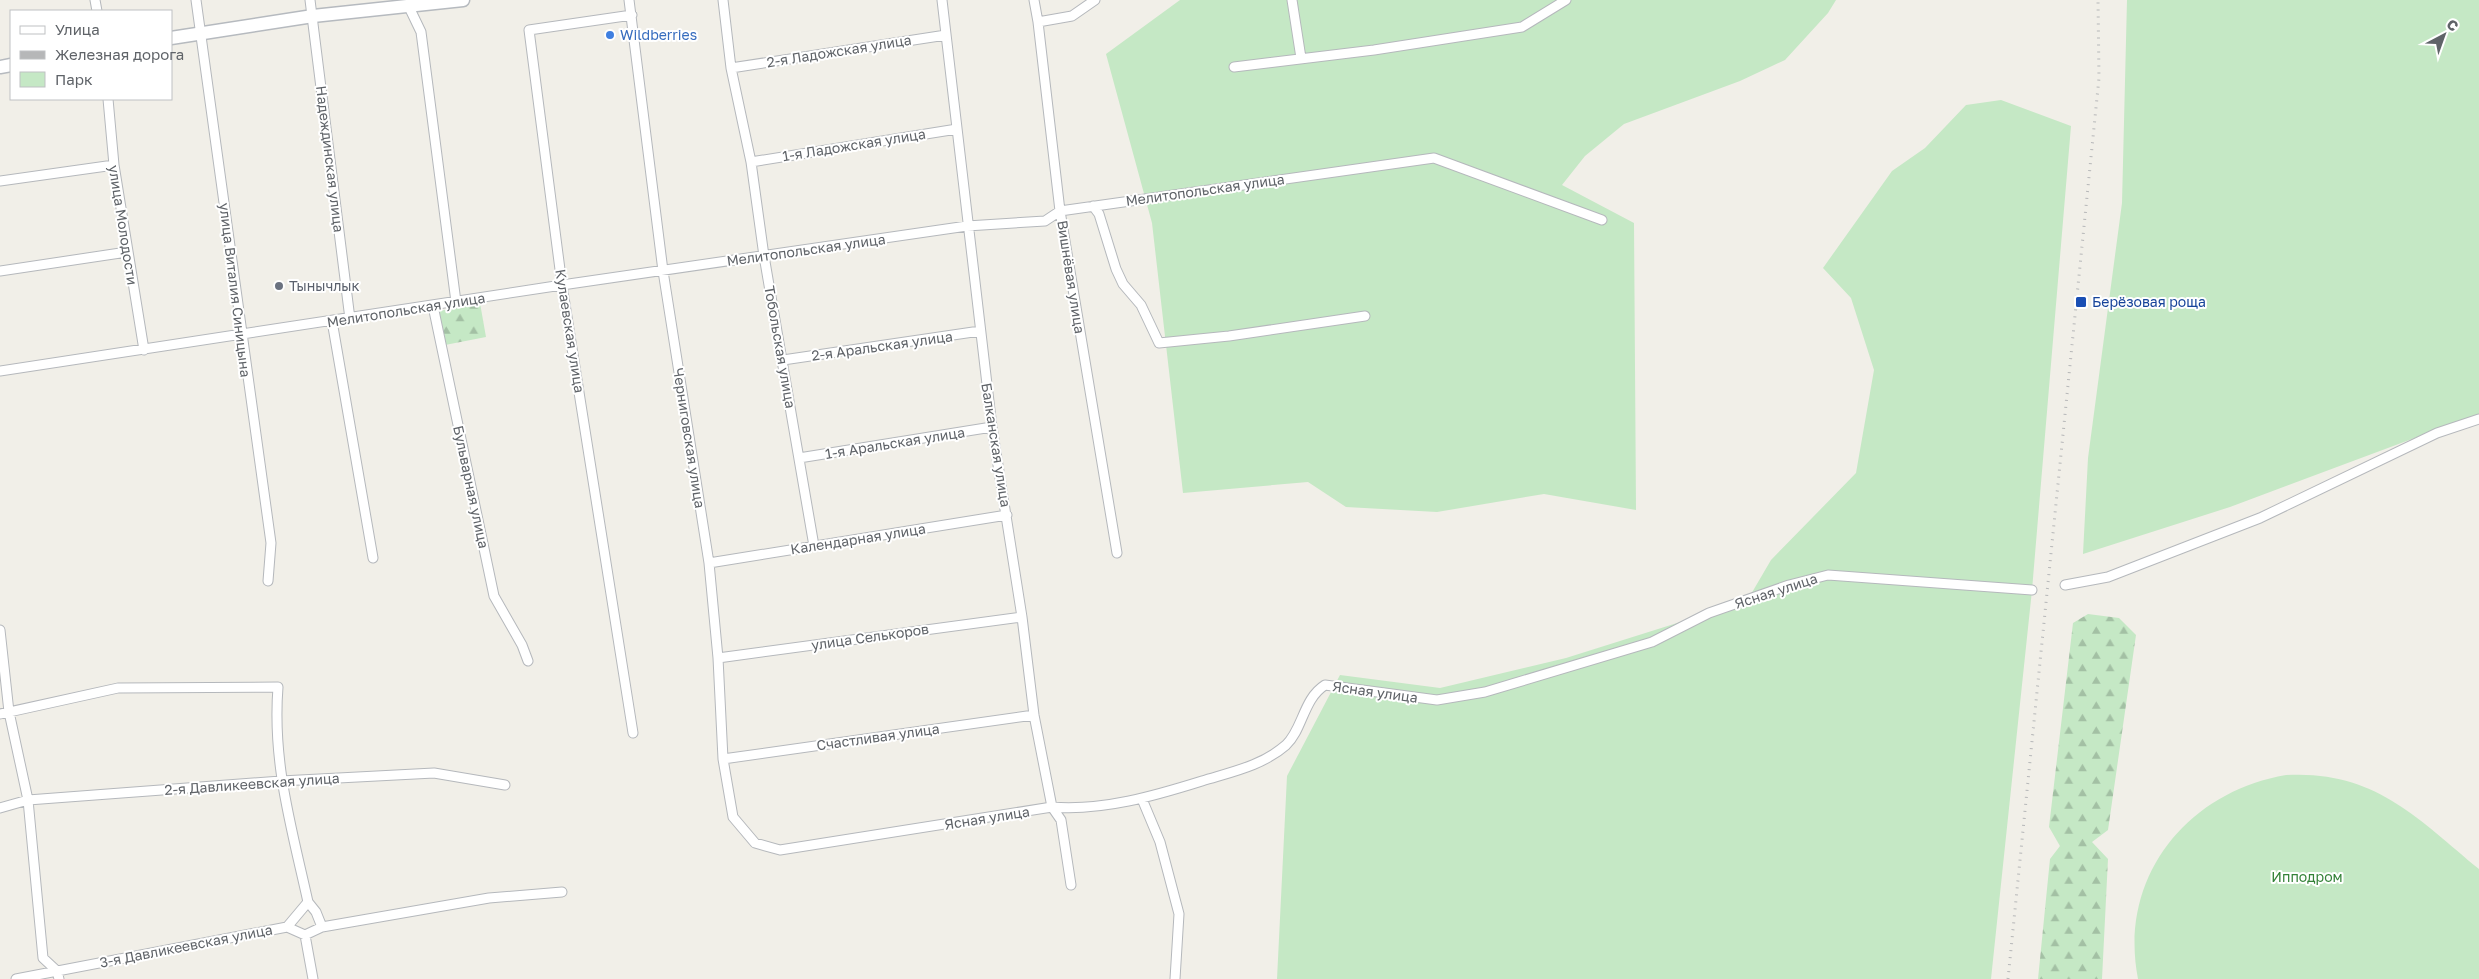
<svg xmlns="http://www.w3.org/2000/svg" width="2479" height="979" viewBox="0 0 2479 979" font-family="'Golos Text',sans-serif">
<style>
.forest{fill:url(#forest-firs)}
.green{fill:#c5e8c5}
.lines{fill:none;stroke-linecap:round;stroke-linejoin:round}
.street-casing{stroke:#b5b8bc;stroke-width:11}
.secondary-casing{stroke:#b6babf;stroke-width:15}
.street{stroke:#fff;stroke-width:9}
.secondary{stroke:#fff;stroke-width:12}
.rail{stroke:#b6b7b8;stroke-width:3;stroke-dasharray:1 6;stroke-linecap:butt}
.shop-dot{fill:#3f7fe0;stroke:#fff;stroke-width:2}
.worship-dot{fill:#6b7280;stroke:#fff;stroke-width:2}
.transit-dot{fill:#1a4fb4;stroke:#fff;stroke-width:2}
.labels{text-anchor:middle;stroke-width:4;stroke-linejoin:round;paint-order:stroke}
.shop-label{font-size:14px;fill:#366cbe;stroke:#fff;text-anchor:start}
.street-label{font-size:14px;fill:#5f6368;stroke:#fff}
.worship-label{font-size:14px;fill:#5b616d;stroke:#fff;text-anchor:start}
.transit-label{font-size:14px;fill:#164399;stroke:#fff;text-anchor:start}
.park-label{font-size:14px;fill:#348238;stroke:#fff}
</style>
<defs>
<pattern id="forest-firs" width="22" height="20" patternUnits="userSpaceOnUse" patternTransform="scale(1.25)"><rect width="22" height="20" fill="#c5e8c5"/><path d="M5 1l3.5 6h-7zM16 11l3.5 6h-7z" fill="#a3c0a4"/></pattern>
</defs>
<rect width="100%" height="100%" fill="#f1efe8"/>
<path class="forest" d="M480,303L486,337L445,345L439,311Z
M2088,614L2119,618L2136,635L2108,830L2092,842L2108,859L2102,979H2038L2050,859L2060,846L2049,827L2073,623Z"/>
<path class="green" d="M1180,0H1836L1828,13L1785,60L1740,81L1624,124L1585,156L1562,185L1634,223L1636,510L1544,494L1437,512L1346,507L1308,482L1183,493L1152,223L1106,54Z
M2127,0H2479V414L2230,507L2083,554L2088,458L2122,203Z
M2001,100L2071,126L2032,590L1991,979H1277L1287,776L1340,675L1440,688L1566,658L1747,601L1771,560L1856,473L1874,370L1851,298L1823,268L1892,171L1925,148L1966,105Z
M2286,775C2374,770 2416,817 2479,869V979H2138C2118,877 2187,792 2286,775Z"/>
<g class="lines">
<defs>
<path id="street" d="M95,0L97,11
M196,0L271,543L268,581
M310,0L350,319
M629,0L663,271L709,563L718,658L723,759L733,817L755,843L780,850L1052,807C1103,811 1154,796 1202,781C1231,772 1262,766 1286,745C1303,729 1303,699 1325,685L1437,700L1485,692L1652,642L1709,613L1789,585L1828,575L2032,590
M723,0L731,68L751,162L764,256L814,546
M942,0L992,427L1022,617L1034,715L1052,807L1061,820L1071,885
M1034,0L1038,22L1060,211L1117,553
M1292,0L1301,58
M409,7L421,32L456,302
M632,15L529,30L562,285L633,733
M1038,22L1072,16L1095,0
M1234,67L1374,50L1522,27L1566,0
M731,68L946,35
M108,99L114,165L144,350
M751,162L957,129
M0,181L114,165
M1093,206L1099,214L1116,269L1123,284L1141,305L1159,343L1229,336L1365,316
M0,271L127,252
M433,306L494,596L522,645L528,661
M332,321L373,558
M783,360L980,331
M0,371L562,285L967,226L1045,221L1060,211L1434,158L1602,220
M799,458L992,427
M709,563L1007,515
M2065,585L2108,577L2260,518L2437,433L2479,419
M0,630L9,712L28,800L43,958L57,971L59,979
M718,658L1022,617
M0,714L118,688L278,687C272,763 292,829 308,902L316,912L322,927
M723,759L1034,715
M1142,799L1160,842L1179,914L1175,979
M0,808L28,800L281,781L434,773L505,785
M287,927L308,902
M305,935L313,979
M16,979L287,927L305,935L322,927L489,898L562,892"/>
<path id="secondary" d="M171,38L313,16L463,0
M0,67L11,65"/>
</defs>
<use href="#street" class="street-casing"/>
<use href="#secondary" class="secondary-casing"/>
<use href="#street" class="street"/>
<use href="#secondary" class="secondary"/>
<path class="rail" d="M2008,979L2099,78L2098,0"/>
</g>
<circle class="shop-dot" cx="610" cy="35" r="5"/>
<circle class="worship-dot" cx="279" cy="286" r="5"/>
<rect class="transit-dot" x="2075" y="296" width="12" height="12" rx="2.5"/>
<g class="labels">
<g class="shop-label">
<text x="620" y="40">Wildberries</text>
</g>
<g class="street-label">
<text transform="translate(839 51) rotate(-9)" y="5">2-я Ладожская улица</text>
<text transform="translate(854 145) rotate(-9)" y="5">1-я Ладожская улица</text>
<text transform="translate(330 159) rotate(83)" y="5">Надеждинская улица</text>
<text transform="translate(1205 190) rotate(-8)" y="5">Мелитопольская улица</text>
<text transform="translate(123 225) rotate(81)" y="5">улица Молодости</text>
<text transform="translate(806 250) rotate(-8)" y="5">Мелитопольская улица</text>
<text transform="translate(1071 277) rotate(81)" y="5">Вишнёвая улица</text>
<text transform="translate(235 290) rotate(83)" y="5">улица Виталия Синицына</text>
<text transform="translate(406 310) rotate(-9)" y="5">Мелитопольская улица</text>
<text transform="translate(570 331) rotate(81)" y="5">Кулаевская улица</text>
<text transform="translate(882 346) rotate(-8)" y="5">2-я Аральская улица</text>
<text transform="translate(780 347) rotate(80)" y="5">Тобольская улица</text>
<text transform="translate(689 438) rotate(81)" y="5">Черниговская улица</text>
<text transform="translate(895 443) rotate(-9)" y="5">1-я Аральская улица</text>
<text transform="translate(996 445) rotate(81)" y="5">Балканская улица</text>
<text transform="translate(471 487) rotate(78)" y="5">Бульварная улица</text>
<text transform="translate(858 539) rotate(-9)" y="5">Календарная улица</text>
<text transform="translate(1776 591) rotate(-18)" y="5">Ясная улица</text>
<text transform="translate(870 637) rotate(-8)" y="5">улица Селькоров</text>
<text transform="translate(1375 692) rotate(8)" y="5">Ясная улица</text>
<text transform="translate(878 737) rotate(-8)" y="5">Счастливая улица</text>
<text transform="translate(252 784) rotate(-4)" y="5">2-я Давликеевская улица</text>
<text transform="translate(987 818) rotate(-9)" y="5">Ясная улица</text>
<text transform="translate(186 946) rotate(-11)" y="5">3-я Давликеевская улица</text>
</g>
<g class="worship-label">
<text x="289" y="291">Тынычлык</text>
</g>
<g class="transit-label">
<text x="2092" y="307">Берёзовая роща</text>
</g>
<g class="park-label">
<text x="2307" y="882">Ипподром</text>
</g>
</g>
<rect x="10" y="10" width="162" height="90" fill="#ffffff" stroke="#bfc1c3"/>
<rect x="20" y="26" width="25" height="8" fill="#ffffff" stroke="#bfc1c3"/>
<text x="55" y="35" font-size="15" fill="#5f6368">Улица</text>
<rect x="20" y="51" width="25" height="8" fill="#b6b7b8" stroke="#bfc1c3"/>
<text x="55" y="60" font-size="15" fill="#5f6368">Железная дорога</text>
<rect x="20" y="72" width="25" height="15" fill="#c5e8c5" stroke="#bfc1c3"/>
<text x="55" y="85" font-size="15" fill="#5f6368">Парк</text>
<g transform="translate(2444 35) rotate(41)" stroke="#ffffff" stroke-width="4" paint-order="stroke">
<path d="M0-4L9 19L0 12L-9 19Z" fill="#5f6368"/>
<text y="-8" font-size="14" font-weight="bold" text-anchor="middle" fill="#5f6368">С</text>
</g>
</svg>
